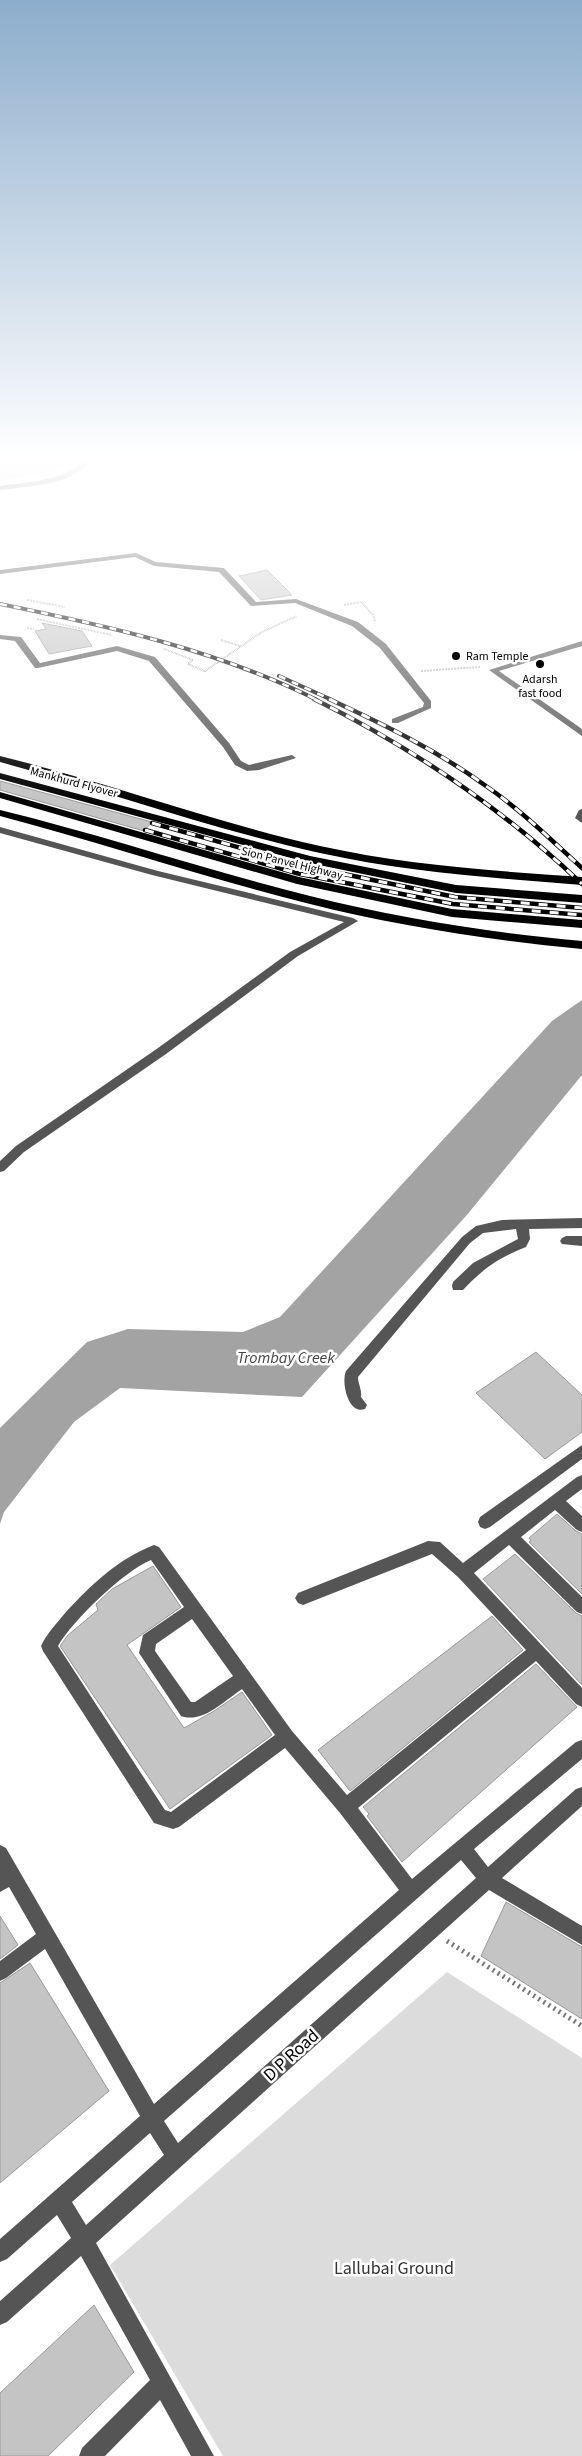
<svg xmlns="http://www.w3.org/2000/svg" width="582" height="2456" viewBox="0 0 582 2456" font-family="'Source Sans 3',sans-serif">
<style>
.green{fill:#dcdcdc}
.water{fill:#a3a3a3}
.building{fill:#c4c4c4;stroke:#999}
.lines{fill:none;stroke-linecap:round;stroke-linejoin:round}
.path-far1{stroke:#777;stroke-width:2;stroke-dasharray:0.5 1;stroke-linecap:butt}
.path{stroke:#777;stroke-width:5;stroke-dasharray:2 4;stroke-linecap:butt}
.minor{fill:#555;fill-rule:evenodd}
.highway{fill:#000;fill-rule:evenodd}
.rail-far1-casing{stroke:#000;stroke-width:4}
.rail-casing{stroke:#000;stroke-width:4.5}
.rail-far1{stroke:#fff;stroke-width:2.5;stroke-dasharray:7;stroke-linecap:butt}
.rail{stroke:#fff;stroke-width:3;stroke-dasharray:9;stroke-linecap:butt}
.poi-dot{fill:#000;stroke:#fff;stroke-width:2}
.labels{text-anchor:middle;stroke-width:5;stroke-linejoin:round;paint-order:stroke}
.far-poi-label{font-size:12px;fill:#000;stroke:#fff;text-anchor:start}
.far-street-label{font-size:12px;fill:#000;stroke:#fff}
.water-label{font-size:16px;font-style:italic;fill:#444;stroke:#fff}
.near-street-label{font-size:18px;fill:#000;stroke:#fff}
.near-park-label{font-size:18px;fill:#333;stroke:#fff}
</style>
<rect width="100%" height="100%" fill="#fff"/>
<path class="green" d="M0,462H69L59,470L0,481Z
M447,1972L582,2058V2456H223L110,2265Z"/>
<path class="water" d="M582,1000V1075L466,1216L302,1397L120,1388L74,1422L4,1512L0,1524V1428L87,1342L128,1329L243,1332L280,1317L552,1021Z"/>
<path class="building" d="M267,570L292,595L261,600L239,576Z
M42,623L82,631L92,646L49,654L35,631L46,629Z
M0,781L152,822L144,831L0,790Z
M536,1352L582,1395V1432L545,1459L476,1393Z
M557,1514L576,1531L582,1534V1594L529,1542L531,1541L529,1538Z
M515,1554L576,1613L582,1616V1685L483,1579Z
M153,1566L181,1607L127,1645L184,1728L214,1711L242,1692L272,1735L170,1809L60,1646L68,1635L98,1610L96,1604L112,1589Z
M492,1616L523,1650L350,1791L318,1750Z
M536,1664L577,1707L402,1862L367,1816L369,1814L363,1807Z
M506,1902L582,1947V2019L481,1956Z
M0,1916L18,1945L0,1959Z
M30,1963L109,2091L0,2183V1983Z
M94,2305L134,2372L48,2456H0V2393Z"/>
<g class="lines">
<path class="path-far1" d="M27,600L65,607
M344,605L361,602L373,615L375,621
M37,619L112,635
M27,628L34,629
M221,640L240,646
M164,649L193,660L188,664L205,671L262,632L297,616
M421,671L480,667"/>
<path class="path" d="M447,1941L582,2026"/>
<path class="minor" d="M80,462H87L88,464C68,486 27,486 0,490V486C26,482 60,481 81,464Z
M136,553L156,562L224,568L256,602L296,599L358,622L386,644L431,701V708L398,723H392V719L423,707L424,703L380,648L352,626L295,603L251,606L219,572L154,566L135,557L0,574V570Z
M0,635L21,637L40,663L117,646L155,657L229,743L241,761L249,765L292,755L296,758L259,770L247,771L235,765L223,747L149,661L117,651L38,668H35L15,641L0,639Z
M582,641V646L499,671L582,729V736L489,670Z
M582,809V823L575,818L579,810Z
M0,827L158,871L353,918L358,921L298,956L166,1054L24,1152L4,1171L0,1172V1161L16,1146L158,1048L290,952L344,922L152,875L0,833Z
M582,1218V1228L529,1229L530,1239L526,1247C497,1259 485,1267 463,1290H453L452,1286L453,1282L473,1263L518,1239L516,1229L483,1233L470,1243L358,1377C358,1384 362,1389 361,1397L367,1405L365,1409C348,1415 341,1382 346,1371L462,1237L476,1226L502,1220Z
M566,1236H582V1246L562,1244L560,1241L562,1238Z
M582,1445V1459L490,1527L485,1529L480,1527L478,1522L480,1517Z
M582,1475V1489L566,1501L582,1516V1532L577,1530L555,1510L521,1537L582,1597V1614L577,1612L509,1545L474,1573L582,1688V1707L576,1704L536,1661L358,1808L412,1879L576,1742L582,1740V1759L474,1849L488,1867L576,1789L582,1787V1806L502,1878L582,1926V1945L489,1890L96,2243L214,2456H191L160,2400L105,2456H79L82,2448L150,2380L81,2256L7,2322L0,2325V2301L71,2238L57,2215L7,2259L0,2262V2239L140,2116L45,1949L6,1978L0,1981V1961L36,1934L9,1887L0,1892V1845L6,1848L154,2104L399,1890L340,1813L285,1748L179,1827L173,1829L154,1823L43,1651L41,1646C47,1633 57,1623 66,1612C92,1584 118,1559 154,1545L159,1547L292,1731L347,1795L526,1650L458,1577L432,1554L303,1605L298,1603L295,1598L298,1593L428,1541L440,1542L463,1563L577,1477ZM151,1560L184,1607L143,1635L139,1653L181,1716C203,1724 225,1700 242,1689L275,1735L171,1812L165,1810L58,1646C73,1620 124,1571 151,1560ZM192,1619L233,1676L195,1702H191L155,1651L156,1644ZM461,1860L476,1878L178,2143L164,2121ZM150,2133L164,2155L86,2225L72,2202Z"/>
<path class="highway" d="M0,756C107,782 212,822 320,846C406,865 494,871 582,877V885C494,878 406,872 320,853C211,829 106,791 0,762Z
M0,773L310,856L456,885L582,895V903L456,893L309,863L0,779Z
M0,792L299,877L452,909L582,920V928L452,917L297,884L0,798Z
M0,810C103,835 205,870 310,896C399,918 490,933 582,941V949C489,940 397,926 306,903C203,877 102,843 0,816Z"/>
<defs>
<path id="rail-far1" d="M0,604C108,626 217,650 317,700
M279,676L332,700"/>
<path id="rail" d="M314,699C413,748 502,808 582,884
M329,699C383,724 438,751 486,786C521,810 551,840 582,868
M152,823L305,866L455,897L582,908
M145,830L300,874L453,904L582,915"/>
</defs>
<use href="#rail-far1" class="rail-far1-casing"/>
<use href="#rail" class="rail-casing"/>
<use href="#rail-far1" class="rail-far1"/>
<use href="#rail" class="rail"/>
</g>
<linearGradient id="sky" x2="0" y2="1"><stop stop-color="#8cadcc"/><stop offset="0.57" stop-color="#fff"/><stop offset="1" stop-color="#fff" stop-opacity="0"/></linearGradient>
<rect width="582" height="806" fill="url(#sky)"/>
<g class="poi-dot">
<circle cx="456" cy="656" r="5"/>
<circle cx="540" cy="664" r="5"/>
</g>
<g class="labels">
<g class="far-poi-label">
<text x="466" y="660">Ram Temple</text>
<text x="540" y="683" text-anchor="middle">Adarsh<tspan x="540" dy="14">fast food</tspan></text>
</g>
<g class="far-street-label">
<text transform="translate(74 782) rotate(15)" y="4">Mankhurd Flyover</text>
<text transform="translate(292 863) rotate(14)" y="4">Sion Panvel Highway</text>
</g>
<g class="water-label">
<text x="286" y="1363">Trombay Creek</text>
</g>
<g class="near-street-label">
<text transform="translate(291 2055) rotate(-42)" y="6">D P Road</text>
</g>
<g class="near-park-label">
<text x="394" y="2274">Lallubai Ground</text>
</g>
</g>
</svg>
